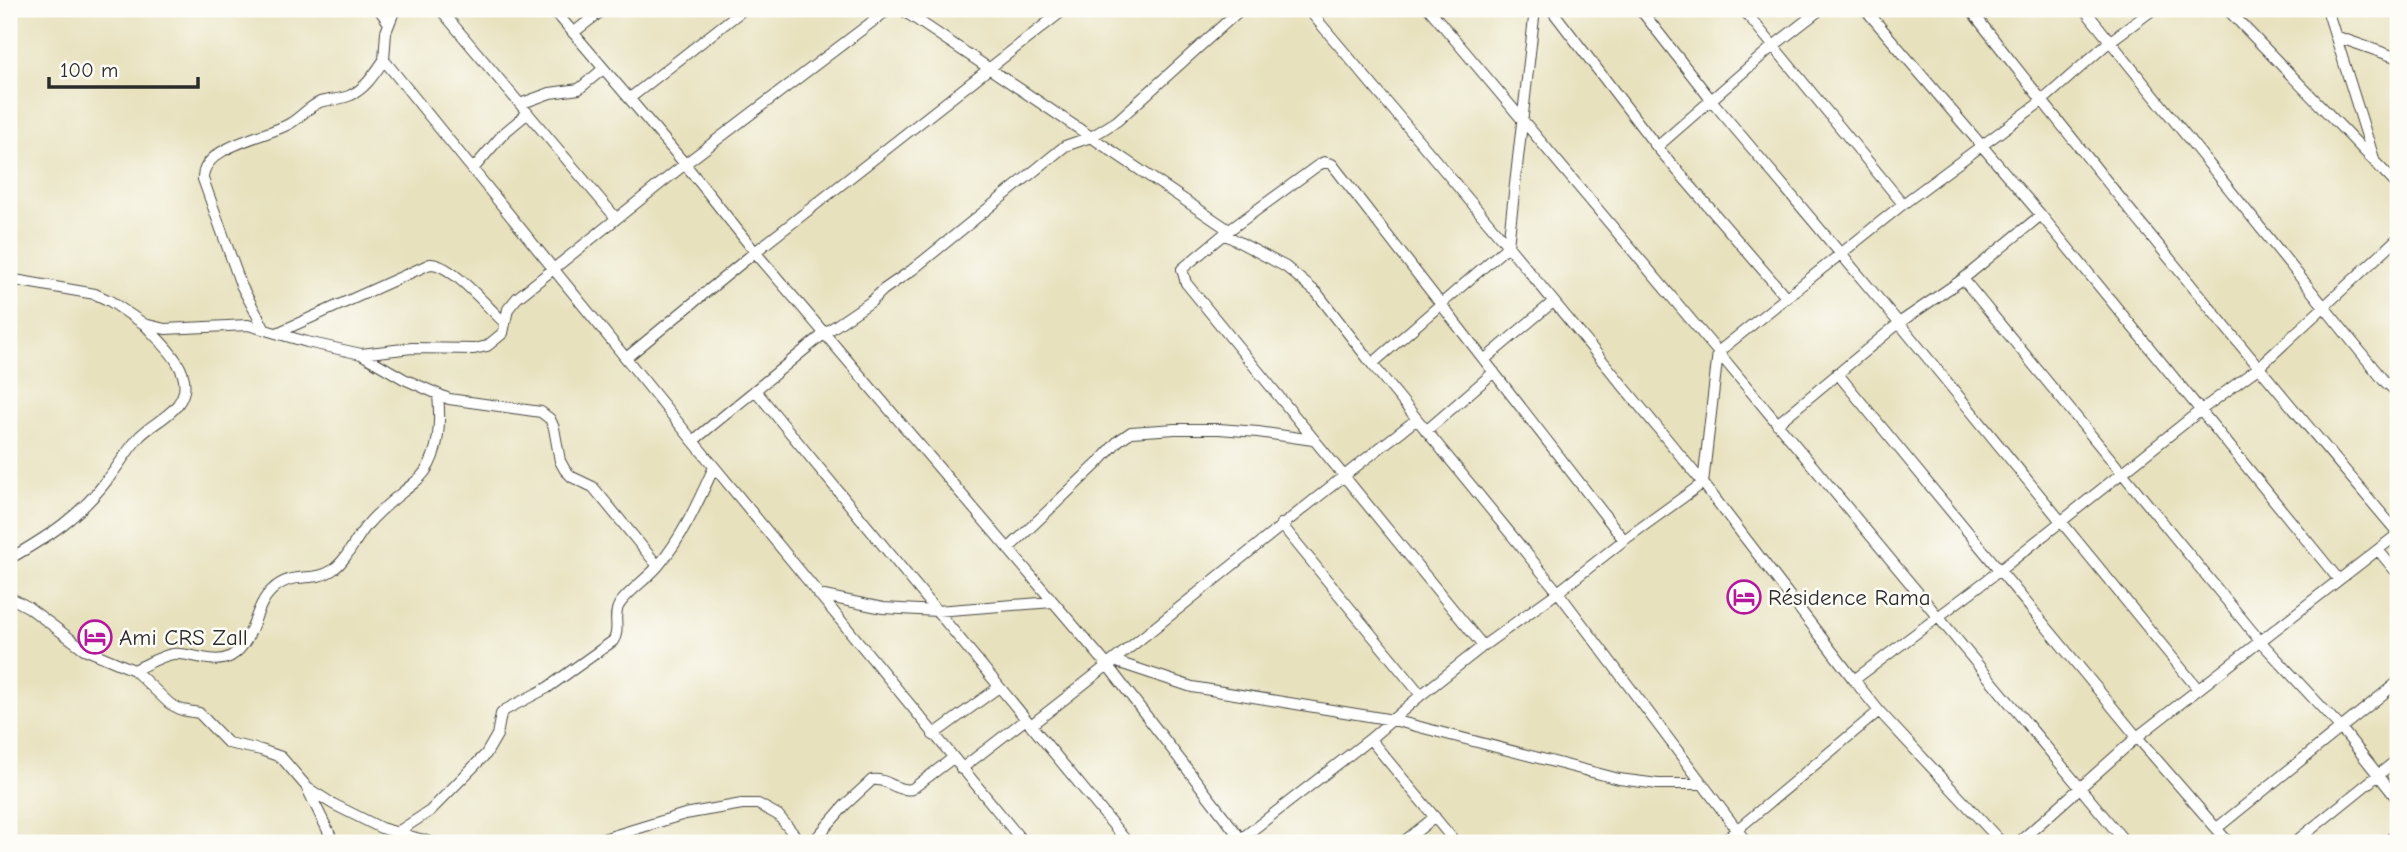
<svg xmlns="http://www.w3.org/2000/svg" width="2407" height="852" viewBox="0 0 2407 852" font-family="'Comic Neue',sans-serif">
<style>
.lines{fill:none;stroke-linecap:round;stroke-linejoin:round}
.street-casing{stroke:#474641;stroke-width:12}
.street{stroke:#fff;stroke-width:10}
.labels{text-anchor:middle;stroke-width:5;stroke-linejoin:round;paint-order:stroke}
.poi-label{font-size:23px;fill:#2b2b2b;stroke:#fdfcf7;text-anchor:start}
</style>
<rect width="100%" height="100%" fill="#fdfcf7"/>
<filter id="ink" filterUnits="userSpaceOnUse"><feTurbulence type="fractalNoise" baseFrequency=".0143" numOctaves="2"/><feDisplacementMap in="SourceGraphic" scale="14" xChannelSelector="R" yChannelSelector="G"/><feConvolveMatrix kernelMatrix="1 2 1 2 8 2 1 2 1" color-interpolation-filters="sRGB"/></filter>
<filter id="wash" filterUnits="userSpaceOnUse"><feTurbulence type="fractalNoise" baseFrequency=".00686" numOctaves="4" result="noise"/><feDisplacementMap in="SourceGraphic" scale="28" xChannelSelector="R" yChannelSelector="G"/><feGaussianBlur stdDeviation="1.57" result="paint"/><feColorMatrix in="noise" values="0 0 0 0 0 0 0 0 0 0 0 0 0 0 0 0 0 1.4 0 .05"/><feComposite in="paint" operator="in"/></filter>
<g filter="url(#wash)">
<rect width="100%" height="100%" fill="#e7e1bd"/>
</g>
<g filter="url(#ink)">
<g class="lines">
<defs>
<path id="street" d="M379,9L388,22
M395,9L386,32L384,60L693,441L1024,843
M440,9L616,218
M553,9L685,164L755,252L1108,666L1241,839L1370,739L1421,695L1483,646L1558,592L1624,540L1703,483L1508,246L1535,9
M901,9L1229,230
M1308,9L1508,246L1372,364
M1429,9L1718,352L2126,843
M1551,9L1657,147L1787,298
M1640,9L1712,101L1899,323L2198,689
M1743,9L1903,204
M1865,9L2041,215L2339,580
M1970,9C2109,187 2252,361 2398,533
M2084,9L2384,381L2398,393
M2154,9L2109,42L2042,101L1903,204L1718,352L1703,483L1854,680L1999,571L2201,410L2258,368L2398,238
M2227,9L2375,162
M2327,9L2375,162L2398,186
M573,33L604,9
M2335,36L2398,58
M630,98L744,9
M520,104L550,93L579,89L603,69
M1657,147L1772,47L1821,9
M473,169L504,133L528,113
M1224,234L1286,267L1317,293L1372,364L1558,592L1747,843
M9,279L95,294L110,301L144,324L165,329L248,325L307,342L361,354L404,379L449,399L541,412L550,419L554,428L560,461L565,470L572,477L593,487L658,566
M1963,279L2260,641L2341,728L2398,800
M265,330L241,285L203,179C202,146 266,137 289,124C300,118 308,107 320,102C330,99 341,100 351,95C366,88 375,73 384,60
M277,333L430,264C451,263 487,307 504,322
M361,354L412,348L474,349L487,346L503,333L508,309L517,298L685,164L889,9
M626,358L755,252L1065,9
M1484,360L1553,302
M1837,373L2137,737L2229,843
M755,390L1128,843
M1777,424L1899,323L1963,279L2041,215
M1426,431L1494,372
M693,441L825,333L872,301L883,290L912,270L1065,146L1091,137L1117,121L1241,9
M1281,524L1421,695
M1008,549L1097,464L1118,441L1131,432L1175,429H1219L1258,432L1313,440
M2378,550L2398,574
M9,559C49,536 79,517 108,479C119,465 128,449 140,436C155,421 179,413 184,391C189,365 159,341 144,324
M819,595L883,608L937,611L1053,602
M9,597L28,607L84,649L134,670L170,704L182,710L199,713L228,743L261,750L281,757L306,786L334,843
M1483,646L1186,283L1182,269L1224,234L1317,166L1324,162L1332,164L1624,540
M1114,661L1192,687L1393,720L1619,779L1658,784H1703
M134,670C146,665 160,656 173,654C191,652 214,666 231,656C255,642 253,607 272,590C293,570 312,583 331,571C347,561 355,539 367,525C381,508 397,497 414,483C440,463 441,425 438,395
M1854,680L1879,711L2002,843
M1031,725C1161,625 1287,519 1417,419
M933,735L999,687
M1370,739L1456,843
M961,769L1026,719
M309,789L333,804L381,828L434,843
M2217,828L2398,682
M396,833L430,811L486,754L497,735L501,714L505,710L547,688L613,641C621,630 612,617 619,605C627,592 647,579 658,566C683,537 698,502 714,467
M590,843L685,814L742,804H758L778,815L801,843
M812,843L846,804L872,780C888,778 896,792 912,789L953,758
M1402,843L1435,817
M1721,843L1879,711
M2018,843L2137,737L2398,534
M2294,843L2398,759
M2385,843L2398,833"/>
</defs>
<use href="#street" class="street-casing"/>
<use href="#street" class="street"/>
</g>
</g>
<defs>
<symbol id="hotel-ring" viewBox="-11 -11 22 22"><circle r="9.5" fill="#fdfcf7" stroke="#b5179e" stroke-width="1.5"/><path d="M-6-4.5h1.5V1H6V5H4.5V3h-9V5H-6ZM-4 0a1.8 1.8 0 1 1 3.6 0ZM.5 0V-2.5h3Q6-2.5 6 0Z" fill="#b5179e"/></symbol>
</defs>
<g fill-rule="evenodd">
<use href="#hotel-ring" x="1725" y="578" width="38" height="38"/>
<use href="#hotel-ring" x="76" y="618" width="38" height="38"/>
</g>
<g class="labels">
<g class="poi-label">
<text x="1768" y="605">Résidence Rama</text>
<text x="119" y="645">Ami CRS Zall</text>
</g>
</g>
<rect width="2407" height="852" fill="none" stroke="#fdfcf7" stroke-width="35"/>
<path d="M49 77v10h149v-10" fill="none" stroke="#2b2b2b" stroke-width="3.5"/>
<text x="60" y="77" font-size="21" fill="#2b2b2b" stroke="#fdfcf7" stroke-width="5" paint-order="stroke">100 m</text>
</svg>
